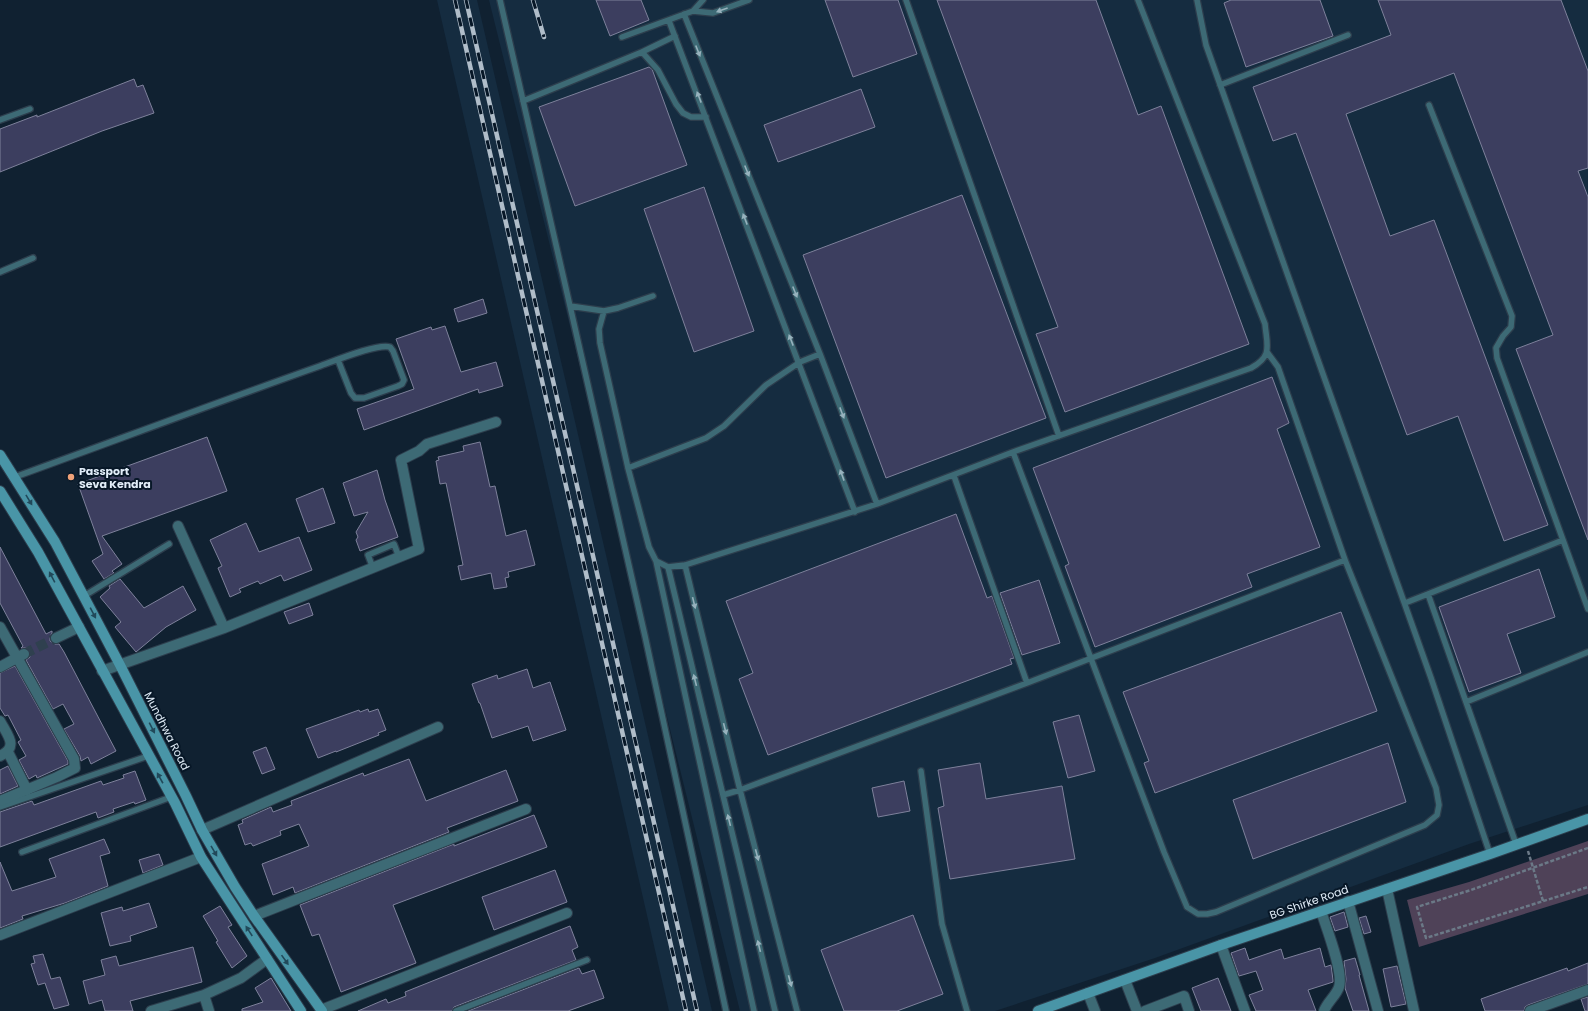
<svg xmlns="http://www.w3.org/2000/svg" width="1588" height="1011" viewBox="0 0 1588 1011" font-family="Poppins,sans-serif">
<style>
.built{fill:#152c40}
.green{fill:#4f4258}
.building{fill:#3c3e5f;stroke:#7e819b}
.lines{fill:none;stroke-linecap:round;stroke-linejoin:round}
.street-tunnel{stroke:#2f404f;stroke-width:10;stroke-dasharray:10 5;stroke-linecap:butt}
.lane-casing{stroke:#2d3e4d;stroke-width:8}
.street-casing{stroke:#2d3e4d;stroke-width:12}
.secondary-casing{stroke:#2d3e4d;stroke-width:12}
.path{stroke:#6b7987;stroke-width:2.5;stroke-dasharray:4 2;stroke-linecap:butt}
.lane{stroke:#3d6a75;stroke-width:5.5}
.street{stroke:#3d6a75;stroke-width:10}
.secondary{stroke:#4995a7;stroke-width:10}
.rail-casing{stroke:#b0bdc9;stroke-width:4.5}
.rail{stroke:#071727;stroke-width:3;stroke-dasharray:9;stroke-linecap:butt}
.oneway{fill:#97b2bd}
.oneway2{fill:#21495a}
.poi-dot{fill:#f0a279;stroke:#071727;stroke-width:1.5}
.labels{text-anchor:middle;stroke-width:4;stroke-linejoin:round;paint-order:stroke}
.poi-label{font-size:11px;font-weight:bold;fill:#e1edf8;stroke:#071727;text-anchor:start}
.street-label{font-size:11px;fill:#e1edf8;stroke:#071727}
</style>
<rect width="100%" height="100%" fill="#102131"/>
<path class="built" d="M437,0H477L712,1011H669Z
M489,0H1588V805L1469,844L1155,958L995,1011H740Z"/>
<path class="green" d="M1588,841V894L1419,947L1407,900L1469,882Z"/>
<path class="building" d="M596,0H641L649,20L610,36Z
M825,0H898L917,54L853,77Z
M937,0H1096L1138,115L1161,106L1249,344L1065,412L1036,334L1058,327Z
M1231,0H1320L1333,36L1246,67L1224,3Z
M1378,0H1561L1588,71V168L1578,171L1588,197V540L1516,349L1553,335L1454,73L1346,114L1390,236L1434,220L1548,525L1504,541L1458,416L1407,435L1296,133L1273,141L1253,87L1391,35Z
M649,67L652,69L687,165L575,206L539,107Z
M134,79L137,87L143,85L154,113L102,131L0,172V129L37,115V117Z
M861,89L875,127L778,162L764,125Z
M704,187L754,331L694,352L644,209Z
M962,195L1046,418L886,478L803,255Z
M483,299L487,313L458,322L454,309Z
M445,326L461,372L496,362L503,386L479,393L478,389L364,430L357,409L414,389L396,339L431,327L432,330Z
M1272,377L1289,423L1277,429L1320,547L1247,574L1252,587L1095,647L1065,566L1069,564L1033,468Z
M207,437L227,491L102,536L122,564L112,571L114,573L104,579L92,561L103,554L78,484Z
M480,442L490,487L495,486L506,536L526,530L535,565L508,572L509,577L505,578L507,587L494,589L491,573L461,580L458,566L463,565L446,483L440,484L436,461L439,460L438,457L464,451L463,446Z
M377,470L385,500L398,537L360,551L356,540L358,537L356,532L368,512L354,516L343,483Z
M323,488L335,523L308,532L296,499Z
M956,514L987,598L992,596L1014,658L1010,659L1012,664L768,755L739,679L753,673L726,601Z
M246,523L259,552L299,537L312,570L284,581L281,575L260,584L258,581L239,589L241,592L230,597L218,568L222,566L210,540Z
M0,547L46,634L52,631V633L50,637V641L55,644H59L64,652L116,751L91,764L88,757L81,761L80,756L64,729L74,724L63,704L53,709L26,660L30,657V651L27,648H21L23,646L0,603Z
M1539,569L1555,617L1507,634L1521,673L1469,692L1439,607Z
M120,579L144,608L183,586L196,610L166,627L136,652L115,627L121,622L100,597L110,588L109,586Z
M1039,580L1060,643L1022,655L1000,593Z
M309,603L313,615L289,624L284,612Z
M1341,612L1377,711L1155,793L1144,763L1149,761L1123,692Z
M15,666L68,761V764L37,778L36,775L29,779L19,760L26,756L18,742L21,740L8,715L5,716L0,708V673Z
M527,669L533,688L550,682L566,730L533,741L528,726L492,738L480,703H479L472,684L497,675L498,679Z
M368,709L369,712L378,709L386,730L378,733L379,735L336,752V751L318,758L306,729L359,710L360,712Z
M1079,715L1095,771L1068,778L1053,722Z
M1388,743L1406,802L1253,859L1233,800Z
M266,747L275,769L262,774L253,752Z
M409,759L426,801L506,770L518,801L447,828L449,832L295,893L293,887L273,895L262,864L309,846L299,824L280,831L281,835L253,846L251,843L245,845L238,825L243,823L242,820L271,807L273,812L292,805L291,801L363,773L364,776Z
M980,763L986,799L1062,786L1075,859L950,879L938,808L944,806L938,770Z
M8,766L18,786L0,794V770Z
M135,771L146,800L135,804L134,802L113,809L114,812L98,818L96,812L0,847V812L32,801L34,805L101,781L103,785L124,778L123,775Z
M904,781L910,811L878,817L872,788Z
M534,815L547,847L393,905L416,963L341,992L319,934L312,936L300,905L454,844V846Z
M104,839L110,853L100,856L108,886L65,903L22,916L23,919L0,928V862L12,891L56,877L49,859Z
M159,854L163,865L143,873L139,860Z
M555,870L567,902L494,930L482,897Z
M149,903L157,927L130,936L131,941L110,946L101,913L122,907L123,911Z
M220,906L232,925L228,927L247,956L232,968L216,942L218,941L203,916Z
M1344,912L1348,927L1335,931L1330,917Z
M913,915L943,994L897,1011H844L821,950Z
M1366,916L1371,932L1364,934L1359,918Z
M570,926L578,947L572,950L576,960L454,1007L452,1011H358L386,999L388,1003L406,996L405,992Z
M193,947L202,982L130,1001L133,1011H105L102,1000L89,1004L83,981L105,975L101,960L116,956L119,966Z
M1245,948L1249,960L1281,949L1284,959L1320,948L1325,967L1331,965L1333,980V982L1308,990L1316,1011H1256L1249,995L1263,990L1256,971L1239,976L1231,953Z
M43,954L51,979L60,977L69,1005L54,1009L45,983L38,985L31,964L35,963L33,956Z
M1355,958L1360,975H1359L1369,1011H1353L1345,988L1346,979L1344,961Z
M1588,963V984L1528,1005L1525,1007L1524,1011H1485L1481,999L1567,968L1568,971Z
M1397,966L1406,1004L1391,1007L1383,969Z
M579,968L582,974L594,970L604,998L568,1011H468Z
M271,978L291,1011H242V1009L263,1002L255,988Z
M1218,978L1231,1011H1201L1192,988Z
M1588,997V1011H1585L1581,999Z"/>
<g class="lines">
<path class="street-tunnel" d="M24,654L56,638"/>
<defs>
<path id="lane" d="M500,0L570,306L604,311L599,329L600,343L628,468L649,547L656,561L668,567L685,565L877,504L1013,452L1251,368C1273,356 1267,346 1265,324L1138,0
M906,0L1059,436
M1197,0L1206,45L1431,678L1490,854
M693,11L703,0
M684,14L820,354L877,504
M669,21L855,512
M622,37L693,11L713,13L749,0
M642,52L675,36
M1220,85L1348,35
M523,101L642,52L658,70L676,104L683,113L691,117H706
M1429,105L1512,316L1511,327L1503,336L1496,348L1497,358L1563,540
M0,120L30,109
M0,272L33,258
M570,306L645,636L726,1011
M604,311L618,308L653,296
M1267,352L1278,367L1345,560
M628,468L706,438L724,426L766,385L800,362L820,354
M954,476L1027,683
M15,477C117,440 218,402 320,366C334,361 378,343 390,347L393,351L404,380L402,384L398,386L364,398H355L351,393L338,360
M656,561L754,1011
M685,565L740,790L797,1011
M668,567L775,1011
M373,568L368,555L394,544L399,557
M1428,594L1563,540L1588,609
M84,596L169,544
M1405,603L1428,594L1516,844
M1466,702L1588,652
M921,771L942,924L967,1011
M723,795L740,790L1027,683L1345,560L1436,788L1439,805L1437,815L1425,825L1216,912L1207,914H1198L1187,907L1164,852L1013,452
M0,807L148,756
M22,852L171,797
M456,1011L587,960"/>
<path id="street" d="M178,526L224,628
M0,627L74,759L75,768L57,777L0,801
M56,638L79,627
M0,667L24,654
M102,671L224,628L419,549L401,460L419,451L427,444L496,422
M0,721C8,736 19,747 0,756
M8,752L27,790
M202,830L438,727
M1387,889L1414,1011
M1348,901L1378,1011
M1321,911C1326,927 1344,972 1339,987C1336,996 1327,1002 1324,1011
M254,916L526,809
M0,935L201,857
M1221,945L1245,1011
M1125,980L1137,1011
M1088,993L1095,1011
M321,1010L567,913
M151,1011L204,995
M209,1011L204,995L241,978L267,959
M1145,1011L1184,996L1189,1011
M1530,1011L1588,990"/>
<path id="secondary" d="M0,455L55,542L120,665L186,796L202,830L235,887L254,916L322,1011
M0,491L38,552L175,803L201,857L301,1011
M1038,1011L1221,945L1490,854L1588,819"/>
</defs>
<use href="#lane" class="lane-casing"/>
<use href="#street" class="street-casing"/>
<use href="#secondary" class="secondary-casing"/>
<path class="path" d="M1588,848L1471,890L1417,907L1426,938L1588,887
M1528,851L1543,901"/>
<use href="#lane" class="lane"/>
<use href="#street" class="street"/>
<use href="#secondary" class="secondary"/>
<defs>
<path id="rail" d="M455,0L686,1011
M466,0L697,1011
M533,0L544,37"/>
</defs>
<use href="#rail" class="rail-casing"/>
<use href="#rail" class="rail"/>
</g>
<defs><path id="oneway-solid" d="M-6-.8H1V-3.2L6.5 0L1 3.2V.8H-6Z"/></defs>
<g class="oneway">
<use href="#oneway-solid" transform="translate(722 10) rotate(160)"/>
<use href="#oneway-solid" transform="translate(698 51) rotate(68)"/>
<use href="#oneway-solid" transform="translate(699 97) rotate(-111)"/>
<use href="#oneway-solid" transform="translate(747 171) rotate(68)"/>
<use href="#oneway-solid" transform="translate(745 219) rotate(-111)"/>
<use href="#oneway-solid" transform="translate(795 292) rotate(68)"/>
<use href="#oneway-solid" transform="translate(791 340) rotate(-111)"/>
<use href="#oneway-solid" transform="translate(842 413) rotate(69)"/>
<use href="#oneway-solid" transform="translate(842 475) rotate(-110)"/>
<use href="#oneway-solid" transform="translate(694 603) rotate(76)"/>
<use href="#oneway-solid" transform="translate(695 680) rotate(-104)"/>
<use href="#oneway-solid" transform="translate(725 729) rotate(76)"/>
<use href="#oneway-solid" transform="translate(729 820) rotate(-104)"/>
<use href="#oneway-solid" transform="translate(757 855) rotate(75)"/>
<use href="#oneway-solid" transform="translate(759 946) rotate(-104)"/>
<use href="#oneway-solid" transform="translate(790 981) rotate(75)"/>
</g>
<g class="oneway2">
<use href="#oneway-solid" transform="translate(29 500) rotate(59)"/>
<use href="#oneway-solid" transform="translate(52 577) rotate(-118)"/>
<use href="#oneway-solid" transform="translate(93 613) rotate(62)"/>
<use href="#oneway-solid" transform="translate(152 728) rotate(63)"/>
<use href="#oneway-solid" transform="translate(160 778) rotate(-119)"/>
<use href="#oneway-solid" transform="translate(214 851) rotate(60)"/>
<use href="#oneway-solid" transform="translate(249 931) rotate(-123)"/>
<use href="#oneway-solid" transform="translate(285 960) rotate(55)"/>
</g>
<circle class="poi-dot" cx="71" cy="477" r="4"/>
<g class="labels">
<g class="poi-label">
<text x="79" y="475">Passport<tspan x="79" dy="13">Seva Kendra</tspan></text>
</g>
<g class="street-label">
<text transform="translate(167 731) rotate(63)" y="4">Mundhwa Road</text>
<text transform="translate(1309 902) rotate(-19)" y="4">BG Shirke Road</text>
</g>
</g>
</svg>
